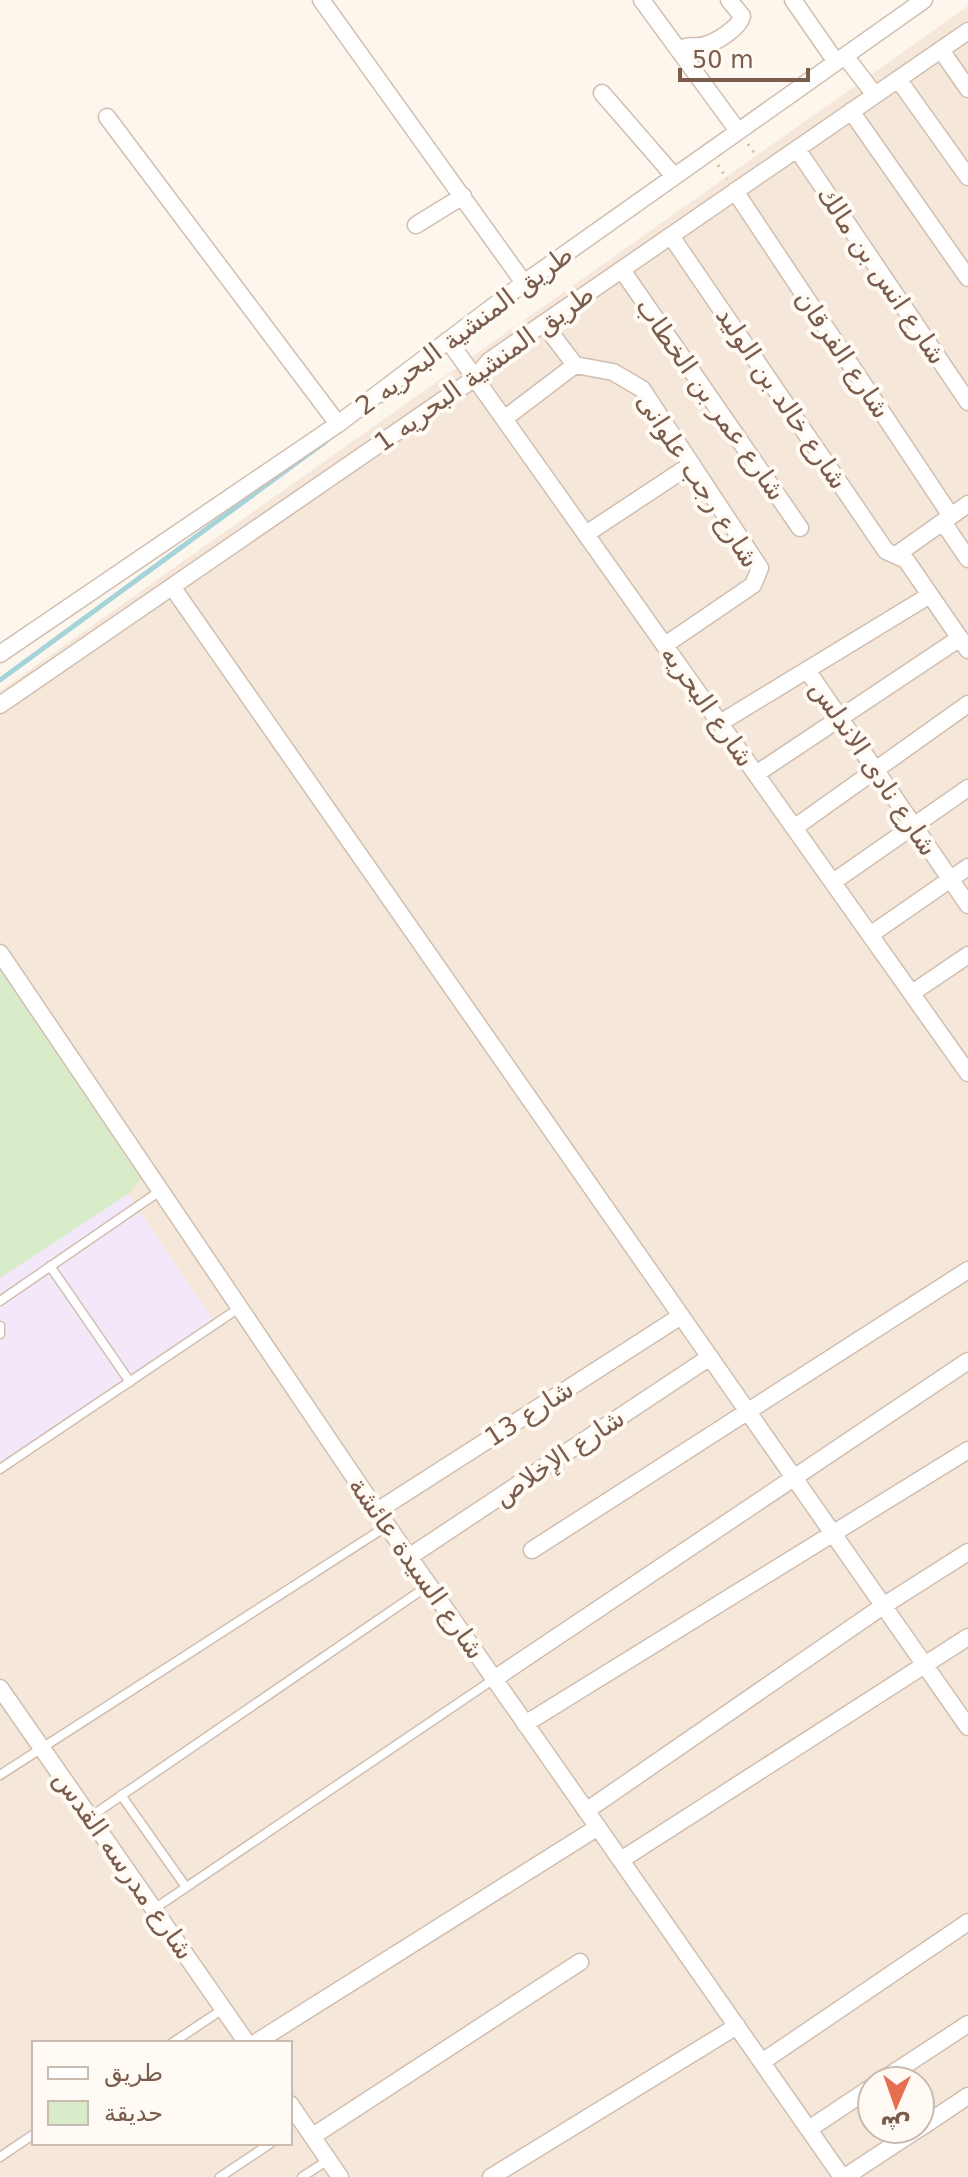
<svg xmlns="http://www.w3.org/2000/svg" width="968" height="2177" viewBox="0 0 968 2177" font-family="'DejaVu Sans','Noto Sans Arabic',sans-serif">
<style>
.residential{fill:#f5e8da;fill-rule:evenodd}
.education{fill:#f3e8fa}
.green{fill:#d8ecc9}
.lines{fill:none;stroke-linecap:round;stroke-linejoin:round}
.stream{stroke:#a5d3da;stroke-width:5}
.service-casing{stroke:#d1beb0;stroke-width:11}
.minor-casing{stroke:#d1beb0;stroke-width:19}
.path{stroke:#d9b8a5;stroke-width:3;stroke-dasharray:2 6;stroke-linecap:butt}
.service{stroke:#fff;stroke-width:8}
.minor{stroke:#fff;stroke-width:16}
.labels{text-anchor:middle;stroke-width:8;stroke-linejoin:round;paint-order:stroke}
.street-label{font-size:26px;fill:#7a5c4d;stroke:#fffaf3}
</style>
<rect width="100%" height="100%" fill="#fdf6ec"/>
<path class="residential" d="M968,6V2177H0V691ZM34,2043H290V2143H34ZM872,2081H920V2129H872Z"/>
<path class="education" d="M128,1194L219,1329L0,1472V1278Z"/>
<path class="green" d="M0,970L141,1179L128,1194L0,1278Z"/>
<g class="lines">
<path class="stream" d="M382,401L424,370
M0,680L325,442"/>
<defs>
<path id="service" d="M50,1266L130,1382
M0,1301L160,1191
M0,1326V1334
M0,1469L239,1308
M0,1775L387,1526
M121,1795L186,1887
M90,1817L429,1585
M154,1909L494,1679
M172,2043L223,2009
M0,2157L34,2134
M220,2177L271,2143
M302,2177L328,2160"/>
<path id="minor" d="M321,0L524,283
M642,0L738,131
M793,0L836,62
M941,50L968,89
M679,51C689,42 694,49 705,45C717,42 740,27 742,16L729,0
M845,56L875,95
M898,79L968,177
M602,93L674,176
M851,111L968,278
M107,117L338,424
M797,149L968,402
M735,191L951,516
M416,225L463,196
M671,236L886,551L906,560L968,650
M622,270L800,528
M544,324L575,365L613,372L642,389L760,568L753,585L665,645
M448,340L968,1073
M504,419L575,365
M943,522L968,559
M586,534L692,464
M896,555L968,504
M173,588L968,1727
M0,654L338,424L524,283L924,0
M807,670L968,905
M0,705L475,378L489,361L968,31
M720,723L930,595
M756,774L960,638
M794,828L968,704
M833,882L968,788
M870,935L968,867
M0,953L377,1511L842,2177
M912,993L968,955
M377,1511L681,1316
M532,1550L968,1270
M409,1557L710,1357
M494,1679L968,1361
M0,1688L247,2043
M525,1724L968,1450
M586,1811L883,1606L968,1552
M621,1860L968,1637
M255,2043L598,1827
M762,2062L968,1922
M881,2081L968,2024
M290,2104L340,2177
M920,2128L968,2096
M809,2129L872,2087
M313,2136L580,1962
M491,2177L737,2026
M845,2177L918,2129"/>
</defs>
<use href="#service" class="service-casing"/>
<use href="#minor" class="minor-casing"/>
<path class="path" d="M748,144L757,157
M718,165L727,179"/>
<use href="#service" class="service"/>
<use href="#minor" class="minor"/>
</g>
<g class="labels">
<g class="street-label">
<text transform="translate(882 275) rotate(56)" y="9">شارع انس بن مالك</text>
<text transform="translate(464 330) rotate(-37)" y="9">طريق المنشية البحريه 2</text>
<text transform="translate(843 354) rotate(56)" y="9">شارع الفرقان</text>
<text transform="translate(484 368) rotate(-36)" y="9">طريق المنشية البحريه 1</text>
<text transform="translate(782 398) rotate(56)" y="9">شارع خالد بن الوليد</text>
<text transform="translate(711 399) rotate(55)" y="9">شارع عمر بن الخطاب</text>
<text transform="translate(698 480) rotate(57)" y="9">شارع رجب علوانى</text>
<text transform="translate(708 706) rotate(55)" y="9">شارع البحريه</text>
<text transform="translate(874 768) rotate(56)" y="9">شارع نادى الاندلس</text>
<text transform="translate(529 1413) rotate(-33)" y="9">شارع 13</text>
<text transform="translate(559 1457) rotate(-34)" y="9">شارع الإخلاص</text>
<text transform="translate(417 1568) rotate(55)" y="9">شارع السيدة عائشة</text>
<text transform="translate(124 1865) rotate(55)" y="9">شارع مدرسه القدس</text>
</g>
</g>
<rect x="32" y="2041" width="260" height="104" fill="#fffaf3" stroke="#cabbb1" stroke-width="2"/>
<rect x="48" y="2067" width="40" height="12" fill="#ffffff" stroke="#cabbb1" stroke-width="2"/>
<text x="104" y="2081" font-size="24" fill="#7a5c4d">طريق</text>
<rect x="48" y="2101" width="40" height="24" fill="#d8ecc9" stroke="#cabbb1" stroke-width="2"/>
<text x="104" y="2121" font-size="24" fill="#7a5c4d">حديقة</text>
<g transform="translate(896 2105) rotate(182)"><circle r="38" fill="#fffaf3" stroke="#cabbb1" stroke-width="2"/>
<path d="M0-6L14 30L0 20L-14 30Z" fill="#e76f51"/>
<text y="-12" font-size="22" font-weight="bold" text-anchor="middle" fill="#7a5c4d">ش</text>
</g>
<path d="M680 68v12h128v-12" fill="none" stroke="#7a5c4d" stroke-width="4"/>
<text x="692" y="68" font-size="24" fill="#7a5c4d" stroke="#fffaf3" stroke-width="6" paint-order="stroke">50 m</text>
</svg>
